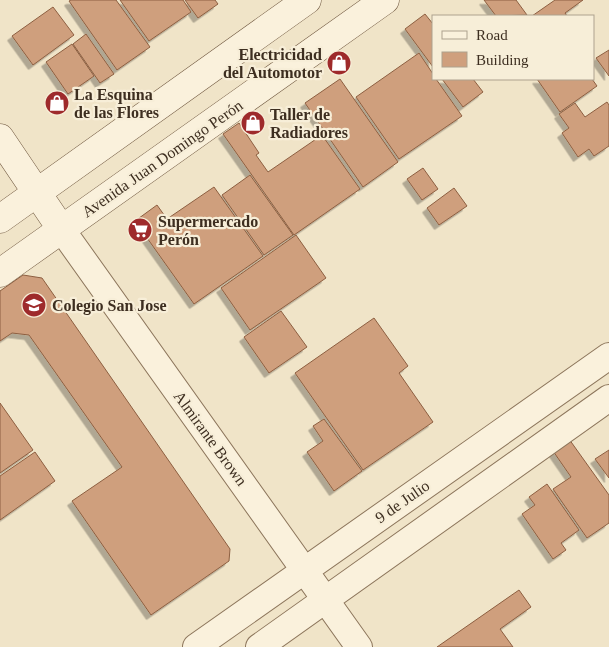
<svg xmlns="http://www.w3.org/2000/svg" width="609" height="647" viewBox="0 0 609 647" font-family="Georgia,serif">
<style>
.building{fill:#cf9f7d;stroke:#8d5f41;filter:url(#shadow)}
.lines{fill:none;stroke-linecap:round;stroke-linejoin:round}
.street-casing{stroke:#8d765c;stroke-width:28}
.secondary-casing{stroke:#6f573f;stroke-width:29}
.street{stroke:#faf1dc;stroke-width:26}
.secondary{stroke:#faf1dc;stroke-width:28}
.labels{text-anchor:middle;stroke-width:4.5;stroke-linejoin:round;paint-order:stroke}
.poi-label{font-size:16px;font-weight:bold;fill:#3d2e20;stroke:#f7eed8;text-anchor:start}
.street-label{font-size:16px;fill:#3d2e20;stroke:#f7eed8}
</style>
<defs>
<filter id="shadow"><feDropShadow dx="-4.5" dy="4.5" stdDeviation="0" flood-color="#0004"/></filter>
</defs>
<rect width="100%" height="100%" fill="#f0e4c8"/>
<path class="building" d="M71,0H116L150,47L117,70L69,1Z
M120,0H183L191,12L149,41Z
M185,0H215L218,4L198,18Z
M484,0H516L527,15L496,16Z
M555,0H583L565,13L567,16H532Z
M53,7L74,35L33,65L12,36Z
M425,14L433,24V67L405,29Z
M86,34L114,74L100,83L73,44Z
M72,44L94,76L68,94L46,62Z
M609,50V76L596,58Z
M419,53L433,74V79H436L462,116L399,159L356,97Z
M340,79L398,162L363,187L305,103Z
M442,79H473L483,92L463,107Z
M537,79H592L597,86L560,112Z
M607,102L609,105V146L594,156L589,149L578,157L562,133L569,128L559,114L575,103L585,117Z
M239,123L259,153L256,155L268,172L322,135L360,189L294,235L223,134Z
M423,168L438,189L422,200L407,179Z
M250,175L293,235L264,255L222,195Z
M214,187L263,256L194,304L135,221L157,205L167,219Z
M454,188L467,206L439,225L427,208Z
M296,235L326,278L250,330L221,288Z
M23,275L42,278L230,549L229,561L151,615L72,501L122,467L29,335L12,333L0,341V291Z
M281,311L307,347L269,373L244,337Z
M374,318L408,366L399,373L433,422L363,470L295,373Z
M0,403L33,450L0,473Z
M324,419L362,471L334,491L307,452L323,441L313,426Z
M569,439L609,495V523L587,538L553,489L571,477L553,451Z
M609,450V478L595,459Z
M35,452L55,481L0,520V476Z
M547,484L579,530L561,543L566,550L553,559L522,514L535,505L529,497Z
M519,590L531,607L500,629L513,647H437Z"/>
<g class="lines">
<defs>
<path id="street" d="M62,230L359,647
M196,647L609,356
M259,647L609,398"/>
<path id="secondary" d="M0,138L62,230
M0,219L307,0
M0,273L385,0"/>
</defs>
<use href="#street" class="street-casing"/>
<use href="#secondary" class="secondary-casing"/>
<use href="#street" class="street"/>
<use href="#secondary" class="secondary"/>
</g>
<defs>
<symbol id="shop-disc" viewBox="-11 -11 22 22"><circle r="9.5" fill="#9e2a2b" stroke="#f7eed8"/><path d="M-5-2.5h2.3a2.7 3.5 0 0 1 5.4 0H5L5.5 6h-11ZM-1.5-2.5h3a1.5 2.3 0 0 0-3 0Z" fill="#fff"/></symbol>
<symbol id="supermarket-disc" viewBox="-11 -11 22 22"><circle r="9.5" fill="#9e2a2b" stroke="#f7eed8"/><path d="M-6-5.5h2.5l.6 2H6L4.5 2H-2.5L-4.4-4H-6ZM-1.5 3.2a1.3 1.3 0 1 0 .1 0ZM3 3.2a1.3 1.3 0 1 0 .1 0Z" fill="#fff"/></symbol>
<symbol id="school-disc" viewBox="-11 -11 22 22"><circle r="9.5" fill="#9e2a2b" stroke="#f7eed8"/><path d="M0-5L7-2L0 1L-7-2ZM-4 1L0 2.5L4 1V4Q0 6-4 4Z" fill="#fff"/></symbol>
</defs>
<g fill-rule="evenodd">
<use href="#shop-disc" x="325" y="49" width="28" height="28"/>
<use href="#shop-disc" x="43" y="89" width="28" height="28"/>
<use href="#shop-disc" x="239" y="109" width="28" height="28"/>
<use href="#supermarket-disc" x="126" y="216" width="28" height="28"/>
<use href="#school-disc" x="20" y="291" width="28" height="28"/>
</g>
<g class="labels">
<g class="poi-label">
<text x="322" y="60" text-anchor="end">Electricidad<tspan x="322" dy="18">del Automotor</tspan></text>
<text x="74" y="100">La Esquina<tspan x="74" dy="18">de las Flores</tspan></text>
<text x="270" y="120">Taller de<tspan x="270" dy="18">Radiadores</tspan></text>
<text x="158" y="227">Supermercado<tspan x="158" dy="18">Perón</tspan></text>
<text x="52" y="311">Colegio San Jose</text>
</g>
<g class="street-label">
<text transform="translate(162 158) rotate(-35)" y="6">Avenida Juan Domingo Perón</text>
<text transform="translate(211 438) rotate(54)" y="6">Almirante Brown</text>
<text transform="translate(402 501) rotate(-35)" y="6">9 de Julio</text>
</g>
</g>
<rect x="432" y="15" width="162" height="65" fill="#f7eed8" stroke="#ada18e"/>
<rect x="442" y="31" width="25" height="8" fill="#faf1dc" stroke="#ada18e"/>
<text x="476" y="40" font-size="15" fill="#3d2e20">Road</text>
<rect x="442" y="52" width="25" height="15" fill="#cf9f7d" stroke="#ada18e"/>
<text x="476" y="65" font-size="15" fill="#3d2e20">Building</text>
</svg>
